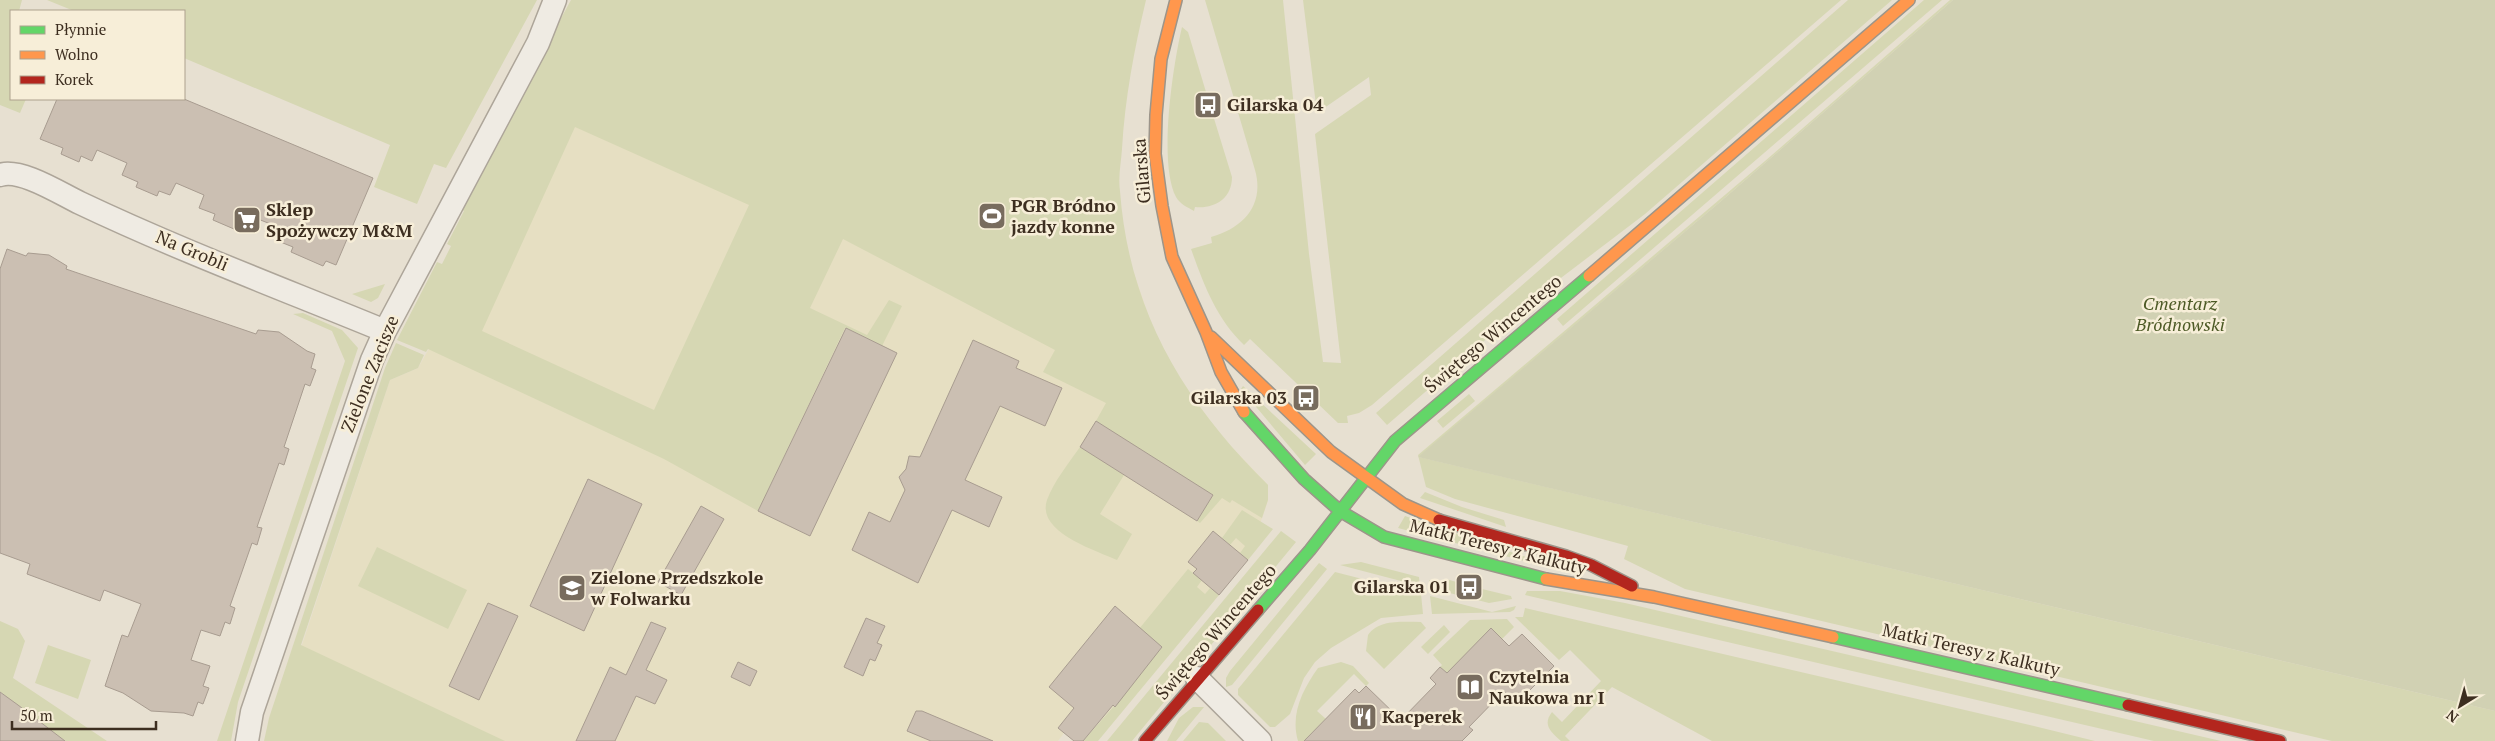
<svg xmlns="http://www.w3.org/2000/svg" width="2495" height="741" viewBox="0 0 2495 741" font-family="'PT Serif',serif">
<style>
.farmland{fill:#e6dfc2}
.green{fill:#d6d7b3;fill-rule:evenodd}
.cemetery{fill:#d1d1b3}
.building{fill:#cbbfb2;stroke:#a89c90}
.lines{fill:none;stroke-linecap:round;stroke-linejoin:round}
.street-casing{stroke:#ada599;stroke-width:25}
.fast-casing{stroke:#9c958a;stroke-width:14}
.slow-casing{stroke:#9c958a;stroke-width:14}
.jam-casing{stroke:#9c958a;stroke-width:14}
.street{stroke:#efebe3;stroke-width:22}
.fast{stroke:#63d668;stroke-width:11}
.slow{stroke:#ff974d;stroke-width:11}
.jam{stroke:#b3261e;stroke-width:11}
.labels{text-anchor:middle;stroke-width:5;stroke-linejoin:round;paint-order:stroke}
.poi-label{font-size:18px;font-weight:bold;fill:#3d2e20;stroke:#f7eed8;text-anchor:start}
.street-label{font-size:18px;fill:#3d2e20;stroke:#f7eed8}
.park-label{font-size:18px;font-style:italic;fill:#4d5a26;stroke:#f7eed8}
</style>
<rect width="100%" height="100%" fill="#e7e0d1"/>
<path class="farmland" d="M539,98L1128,256L1152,326L1178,377L1223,438L1268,485V500L1248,560L1219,595L1210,588L1129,686L1130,688L1083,741H1074L1064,733L1058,741H270L390,380L418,368L439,331Z"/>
<path class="green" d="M0,0H22L19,11H11V99H26L20,113L0,105Z
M47,0H537L446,168L434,164L417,204L374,187L390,145L184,58V11H74Z
M571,0H1146C1134,50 1125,98 1122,149C1121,163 1118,177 1120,191C1129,311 1183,401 1268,485V500L1262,518L1232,500L1230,503L1222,498L1200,523L1197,521L1213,495L1096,421L1106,403L1043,372L1055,350L843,239L810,308L867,335L889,300L902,306L882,346L845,328L758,511L664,459L428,349L426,352L397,340L437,262L442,264L451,246L447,244L464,211L458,207ZM575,127L749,205L654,410L482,331Z
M1205,0H1283L1309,254L1323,362L1341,363L1315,134L1371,95L1369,77L1317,113L1303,0H1841L1372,405L1359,413L1347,416L1348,423H1338L1250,339L1244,345C1216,318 1204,285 1191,249L1212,243L1211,237C1243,228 1265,205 1255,170Z
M1848,0H1892L1645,214L1528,303L1387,425L1376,413Z
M1924,0H1942L1563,326L1557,319Z
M1950,0H1953L1720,202L1419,457L2495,711V741H2332L1685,589L1624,559L1628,546L1455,499L1426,487L1418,455L1765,161Z
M1182,27L1188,32L1206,92L1199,95L1205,114L1212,112L1232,177C1232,199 1214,209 1195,207L1194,211C1187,207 1180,204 1176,197C1158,163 1173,65 1182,27Z
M385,284L378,298L371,302L352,294Z
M303,313L342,330L358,348L238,702L231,741H217L345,361L332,331L293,314Z
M396,343L424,355L418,368L390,380L301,645L505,741H264L269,718L385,368Z
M1243,386L1316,454L1305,465L1241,389Z
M1469,394L1475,401L1443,428L1437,421Z
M1080,447L1124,475L1100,514L1132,534L1117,560C1095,550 1036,532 1047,500C1054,481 1069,463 1080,447Z
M1425,492L1462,507L1504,520L1506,527L1420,498Z
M1242,510L1273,529L1248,560L1240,553L1245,546L1236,538L1230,545L1222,538Z
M1405,516L1582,576L1398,528Z
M1281,531L1296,542L1132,741H1107Z
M377,547L467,590L448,629L358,586Z
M1361,562L1419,577L1420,586L1340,565Z
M1319,563L1327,569L1232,685L1226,687V678L1230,671Z
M1188,569L1202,580L1197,587L1205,594L1210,588L1219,595L1098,741H1083L1130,688L1139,629Z
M1335,572L1421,594L1423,614L1381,618L1331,648L1315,662L1304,678L1290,714L1275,727H1270L1238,695V689Z
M1446,579L1460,583V587L1477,592L1478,588L1511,596L1512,599L1489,603L1430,588L1429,580L1445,584Z
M1527,591H1560L1625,603L2221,741H2154L1525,595Z
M1430,596L1492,612L1516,606L1514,610L1510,612L1432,614Z
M1525,608L2038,727L2095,741H1712L1612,687L1565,736L1570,741H1561C1551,732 1542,725 1552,712L1562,722L1601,681L1570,650L1559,660L1515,617H1523Z
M1507,619L1514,627L1502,639L1492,629L1447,673L1440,667L1442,665L1433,655L1470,620Z
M0,621L18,629L25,641L13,678L107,741H65L0,692Z
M1421,622L1426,628L1384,669L1366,651L1368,635C1379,619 1403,622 1421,622Z
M1444,625L1450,632L1428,654L1421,647Z
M48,645L91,660L78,699L35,683Z
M1341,662L1353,666L1369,683L1366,686L1354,674L1317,711L1326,719L1304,741H1298C1290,714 1303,689 1318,668Z
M1193,707H1204L1176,741H1167L1179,718Z
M1199,722L1208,723L1226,741H1183Z"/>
<path class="cemetery" d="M1953,0H2495V711L1418,457L1720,202Z"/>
<path class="building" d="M57,99H184L373,178L336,265L326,261L323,266L291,252L293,247L278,241L283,229L253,217L248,228L237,224L234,229L213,220L215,214L199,208L204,195L176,183L170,195L159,191L157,196L136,187L138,182L122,175L127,163L97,150L92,161L81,156L79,162L61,154L63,148L40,139Z
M7,249L26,256L28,253L49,255L67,266L66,269L256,334L258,330L279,332L307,351L315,354L311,368L316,370L310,386L305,384L284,447L289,449L284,465L279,463L257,527L262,528L257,545L252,543L230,606L235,608L230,624L225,622L220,636L201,630L191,660L210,666L203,686L209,688L203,704L198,702L193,716L184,713L151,711L123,693L105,686L122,635L128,637L141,604L104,590L100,601L27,574L30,564L0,553V269Z
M846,328L897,353L810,536L758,511Z
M973,340L1019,361L1016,368L1062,388L1045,426L1000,406L965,480L1002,497L989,527L952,510L918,583L852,550L869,512L890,522L905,490L899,477L906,469L909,456L920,457Z
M1096,421L1213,495L1197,521L1080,447Z
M588,479L642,504L584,631L530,606Z
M701,506L724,519L681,595L658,582Z
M1213,531L1248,560L1219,595L1193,573L1197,569L1188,562Z
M488,603L518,616L479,700L449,686Z
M1115,606L1162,647L1115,707L1113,705L1083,741H1074L1058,728L1074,708L1049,687Z
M866,618L885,626L877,643L882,645L875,661L870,659L863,676L844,667Z
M651,622L666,628L646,670L667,680L655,704L636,696L615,741H576L610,667L626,675Z
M1491,628L1509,646L1522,634L1554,666L1517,703L1504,691L1469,727L1473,730L1462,741H1304L1355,689L1359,693L1366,686L1401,720L1436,684L1430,678L1440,667L1447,673Z
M738,662L757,671L750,686L731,677Z
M0,692L18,705L65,741H0Z
M916,711H922L993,741H931L907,731Z"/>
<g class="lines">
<defs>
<path id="street" d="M0,175C21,168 61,194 80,203C179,250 283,289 385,331
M1197,678L1260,741
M247,741L252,712L372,360L385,331L538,43L555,0"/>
<path id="fast" d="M1244,412L1304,479L1340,511L1384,537L1546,579
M1258,610L1310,550L1395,441L1589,276
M1833,637L2128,705"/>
<path id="slow" d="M1176,0L1161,59L1156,115L1155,154L1162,206L1172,257L1206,332L1221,372L1244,412
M1589,276L1909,0
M1211,337L1331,452L1403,504L1439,520
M1546,579L1654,597L1833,637"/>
<path id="jam" d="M1439,520L1566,556L1591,565L1632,586
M2128,705L2280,741
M1145,741L1258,610"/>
</defs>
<use href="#street" class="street-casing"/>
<use href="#fast" class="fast-casing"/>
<use href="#slow" class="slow-casing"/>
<use href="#jam" class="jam-casing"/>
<use href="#street" class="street"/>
<use href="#fast" class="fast"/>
<use href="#slow" class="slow"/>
<use href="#jam" class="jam"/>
</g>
<defs>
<symbol id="bus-square" viewBox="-11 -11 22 22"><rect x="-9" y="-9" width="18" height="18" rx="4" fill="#786c5e" stroke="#f7eed8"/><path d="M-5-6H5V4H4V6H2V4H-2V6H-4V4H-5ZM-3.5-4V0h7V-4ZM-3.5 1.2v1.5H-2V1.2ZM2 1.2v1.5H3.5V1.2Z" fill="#fff"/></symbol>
<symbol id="stadium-square" viewBox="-11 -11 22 22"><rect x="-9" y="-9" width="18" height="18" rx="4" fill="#786c5e" stroke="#f7eed8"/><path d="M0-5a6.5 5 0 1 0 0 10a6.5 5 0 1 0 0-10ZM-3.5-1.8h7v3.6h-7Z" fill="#fff"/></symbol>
<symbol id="supermarket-square" viewBox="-11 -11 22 22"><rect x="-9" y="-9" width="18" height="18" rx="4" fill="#786c5e" stroke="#f7eed8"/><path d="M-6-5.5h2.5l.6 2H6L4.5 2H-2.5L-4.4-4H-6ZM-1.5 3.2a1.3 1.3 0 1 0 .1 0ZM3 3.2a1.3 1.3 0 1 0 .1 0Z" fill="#fff"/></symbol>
<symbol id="school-square" viewBox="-11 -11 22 22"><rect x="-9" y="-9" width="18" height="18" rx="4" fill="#786c5e" stroke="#f7eed8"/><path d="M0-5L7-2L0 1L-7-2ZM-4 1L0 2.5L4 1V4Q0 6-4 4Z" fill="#fff"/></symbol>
<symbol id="library-square" viewBox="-11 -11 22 22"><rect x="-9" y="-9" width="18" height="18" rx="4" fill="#786c5e" stroke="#f7eed8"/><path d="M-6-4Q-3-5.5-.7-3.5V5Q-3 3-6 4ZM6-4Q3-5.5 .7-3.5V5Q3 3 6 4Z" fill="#fff"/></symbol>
<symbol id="restaurant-square" viewBox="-11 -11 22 22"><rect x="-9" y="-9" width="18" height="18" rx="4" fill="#786c5e" stroke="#f7eed8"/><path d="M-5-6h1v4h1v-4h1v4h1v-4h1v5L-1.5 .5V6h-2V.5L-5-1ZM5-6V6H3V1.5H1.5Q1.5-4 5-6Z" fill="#fff"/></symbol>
</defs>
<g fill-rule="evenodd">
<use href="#bus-square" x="1192" y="89" width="32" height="32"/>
<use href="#stadium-square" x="976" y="200" width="32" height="32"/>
<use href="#supermarket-square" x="231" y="204" width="32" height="32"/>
<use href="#bus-square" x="1290" y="382" width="32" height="32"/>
<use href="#bus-square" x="1453" y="571" width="32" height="32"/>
<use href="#school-square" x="556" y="572" width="32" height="32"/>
<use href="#library-square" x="1454" y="671" width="32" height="32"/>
<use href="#restaurant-square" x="1347" y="701" width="32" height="32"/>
</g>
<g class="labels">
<g class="poi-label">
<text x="1227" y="111">Gilarska 04</text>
<text x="1011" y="212">PGR Bródno<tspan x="1011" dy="21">jazdy konne</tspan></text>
<text x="266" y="216">Sklep<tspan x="266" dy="21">Spożywczy M&amp;M</tspan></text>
<text x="1287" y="404" text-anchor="end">Gilarska 03</text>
<text x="591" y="584">Zielone Przedszkole<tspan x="591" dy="21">w Folwarku</tspan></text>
<text x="1450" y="593" text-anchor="end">Gilarska 01</text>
<text x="1489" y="683">Czytelnia<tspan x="1489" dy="21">Naukowa nr I</tspan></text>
<text x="1382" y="723">Kacperek</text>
</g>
<g class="street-label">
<text transform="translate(1142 171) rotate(-95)" y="6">Gilarska</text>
<text transform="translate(192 251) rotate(23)" y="6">Na Grobli</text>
<text transform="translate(1493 334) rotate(-40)" y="6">Świętego Wincentego</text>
<text transform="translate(370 374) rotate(-68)" y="6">Zielone Zacisze</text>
<text transform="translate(1498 547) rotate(14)" y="6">Matki Teresy z Kalkuty</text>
<text transform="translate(1216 632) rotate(-49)" y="6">Świętego Wincentego</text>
<text transform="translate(1971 650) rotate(13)" y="6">Matki Teresy z Kalkuty</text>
</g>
<g class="park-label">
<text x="2180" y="310">Cmentarz<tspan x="2180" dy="21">Bródnowski</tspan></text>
</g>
</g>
<rect x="10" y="10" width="175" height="90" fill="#f7eed8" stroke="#ada18e"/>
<rect x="20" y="26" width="25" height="8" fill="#63d668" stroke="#ada18e"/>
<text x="55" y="35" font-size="15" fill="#3d2e20">Płynnie</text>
<rect x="20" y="51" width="25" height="8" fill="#ff974d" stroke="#ada18e"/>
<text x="55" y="60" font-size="15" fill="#3d2e20">Wolno</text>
<rect x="20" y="76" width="25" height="8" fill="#b3261e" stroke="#ada18e"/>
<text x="55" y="85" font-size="15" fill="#3d2e20">Korek</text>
<g transform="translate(2460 706) rotate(217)" stroke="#f7eed8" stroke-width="4" paint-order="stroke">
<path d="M0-4L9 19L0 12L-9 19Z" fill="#3d2e20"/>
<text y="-8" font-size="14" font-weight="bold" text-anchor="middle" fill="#3d2e20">N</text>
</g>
<path d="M12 721v8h144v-8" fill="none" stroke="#3d2e20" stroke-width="2.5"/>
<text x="20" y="721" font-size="15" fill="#3d2e20" stroke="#f7eed8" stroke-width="4" paint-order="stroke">50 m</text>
</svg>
